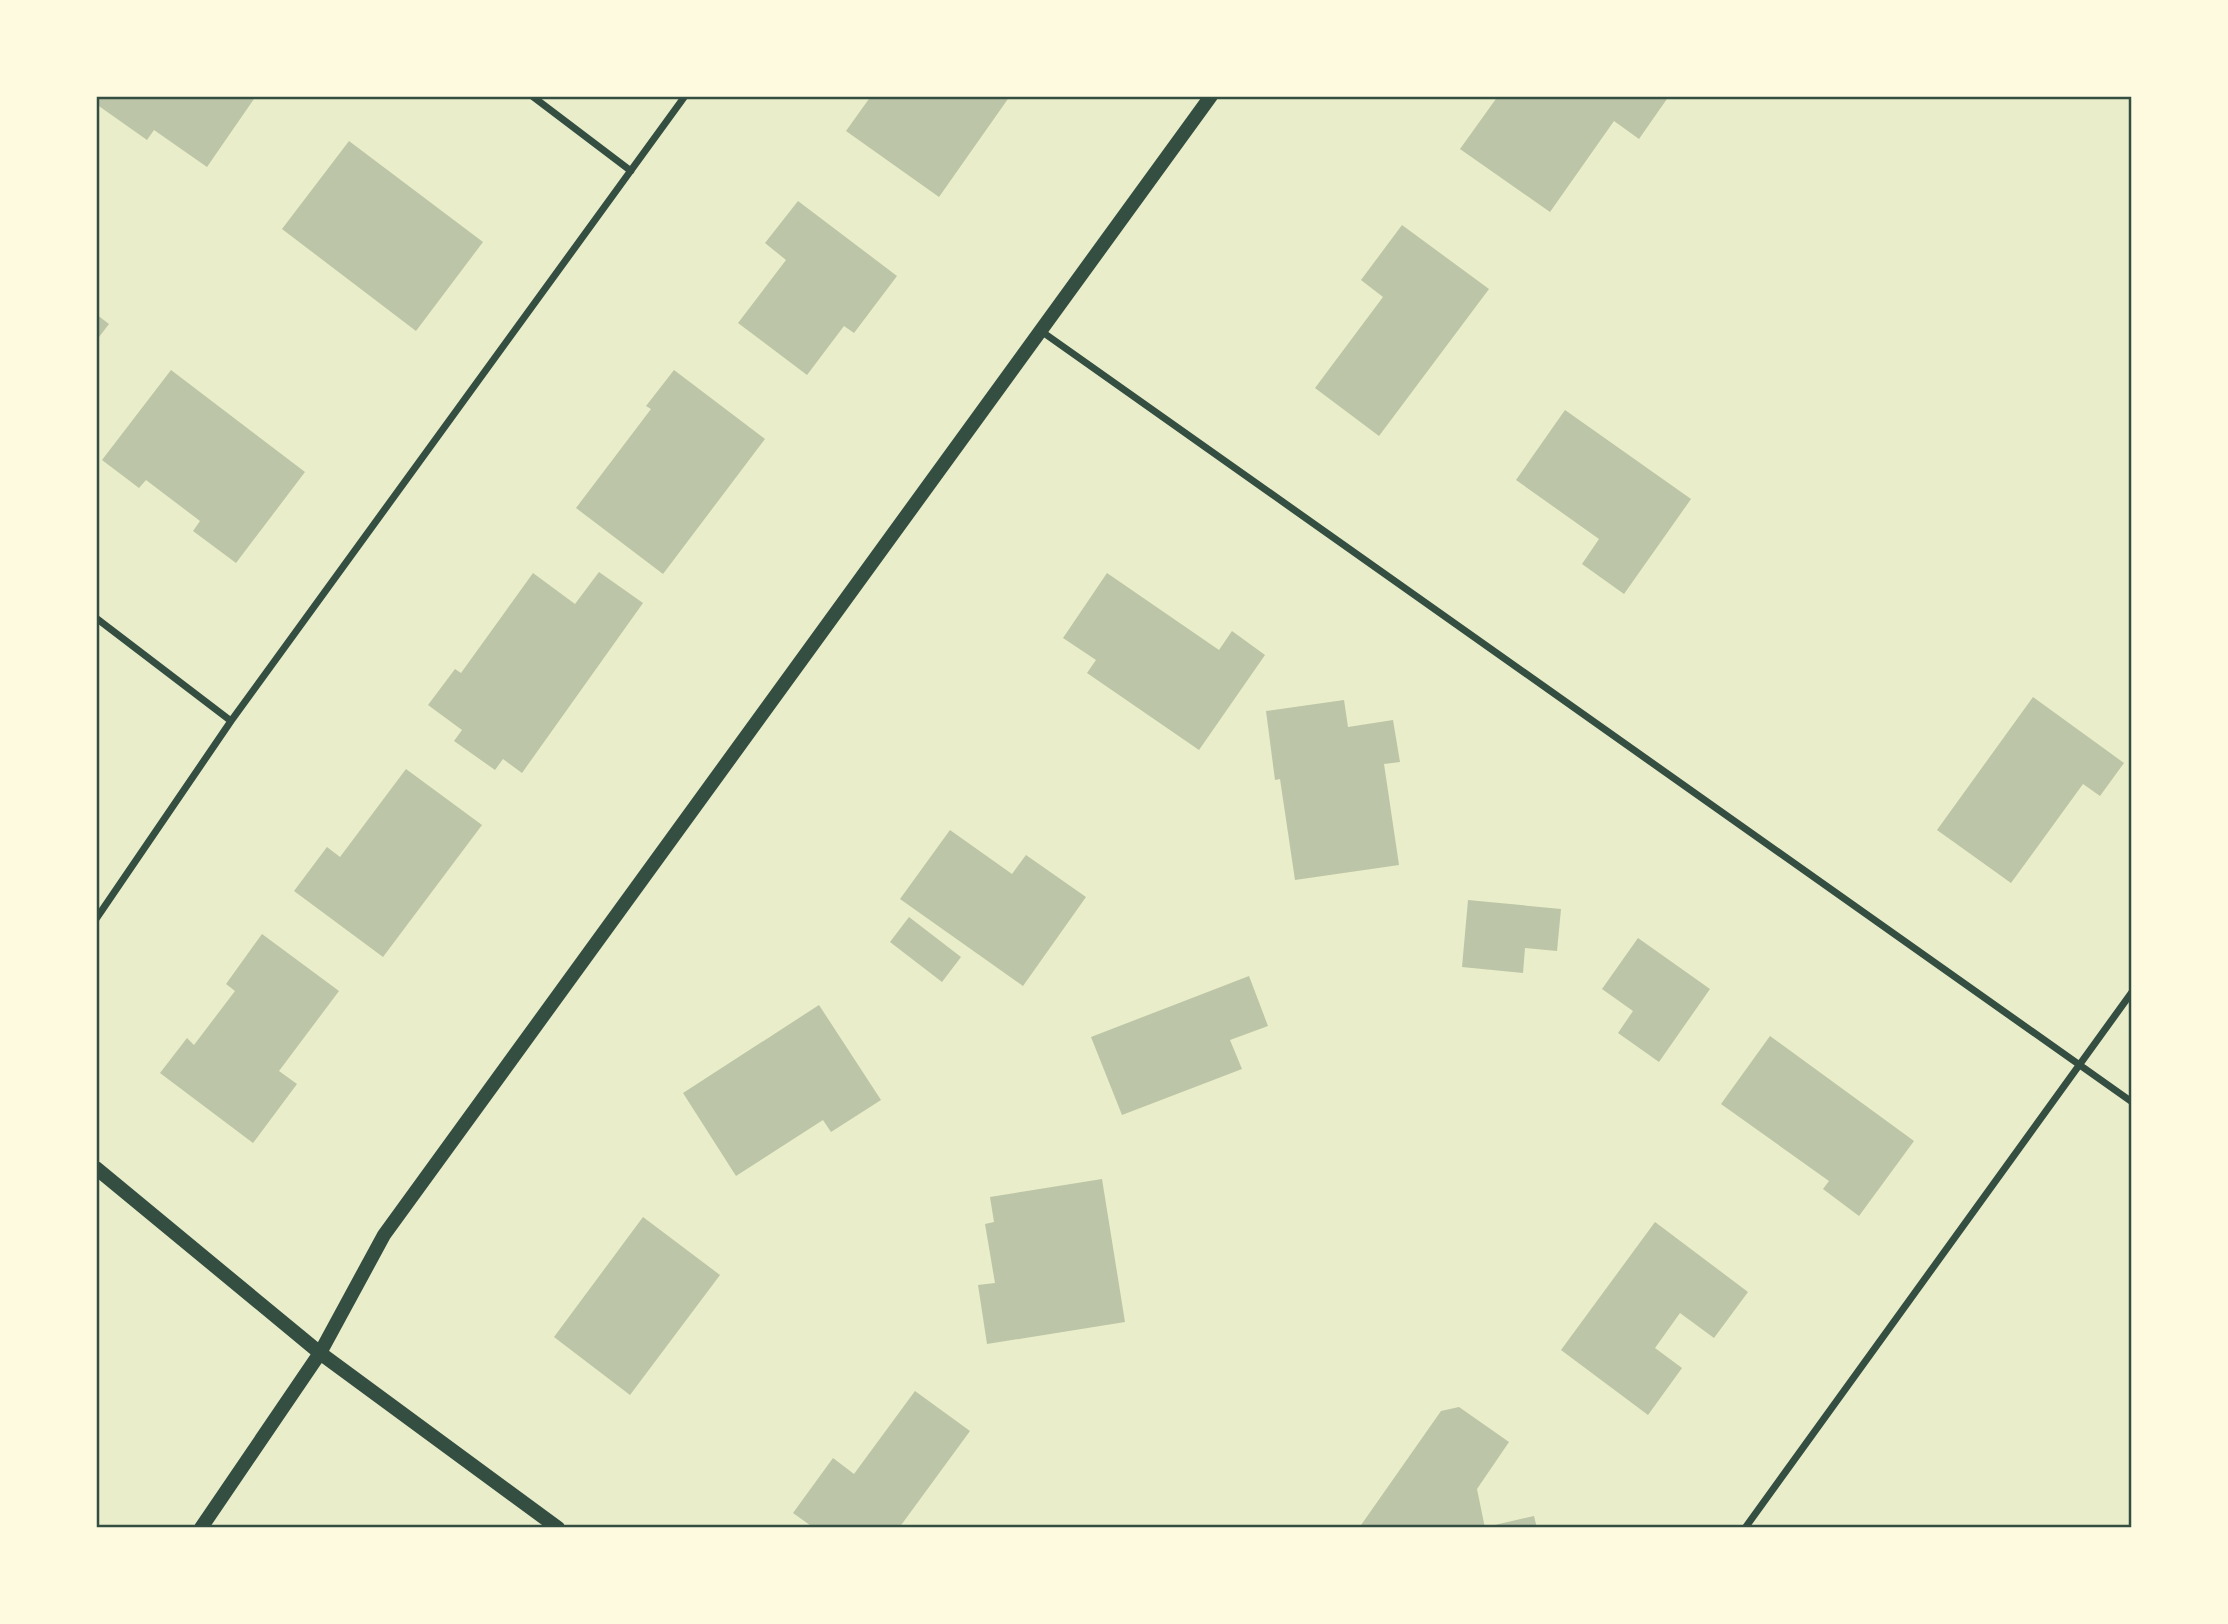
<svg xmlns="http://www.w3.org/2000/svg" width="2228" height="1624" viewBox="0 0 2228 1624" font-family="Roboto,sans-serif">
<style>
.building{fill:#bcc5a7}
.lines{fill:none;stroke-linecap:round;stroke-linejoin:round}
.minor{stroke:#344e41;stroke-width:7}
.secondary{stroke:#344e41;stroke-width:14}
.neatline{fill:none;stroke:#344e41;stroke-width:2.5}
</style>
<rect width="100%" height="100%" fill="#e9edc9"/>
<path class="building" d="M96,96H256L207,167L154,130L147,140L96,104Z
M871,96H1010L939,197L846,131Z
M1498,96H1669L1639,139L1614,121L1550,212L1460,149Z
M349,141L483,242L416,331L282,229Z
M798,201L897,276L854,333L844,326L807,375L738,323L786,260L765,243Z
M1402,225L1489,289L1379,436L1315,388L1383,297L1361,280Z
M96,314L109,324L96,341Z
M171,370L305,472L236,563L193,531L200,521L146,480L139,488L102,460Z
M674,370L765,439L663,574L576,508L651,409L646,406Z
M1565,410L1691,499L1624,594L1582,564L1599,539L1516,480Z
M599,572L643,603L522,773L503,759L495,770L454,741L462,730L428,705L455,669L461,673L533,573L575,604Z
M1107,573L1219,650L1232,631L1265,655L1199,750L1087,673L1096,660L1063,638Z
M2033,697L2124,763L2100,796L2083,784L2011,883L1937,830Z
M1344,700L1348,727L1393,720L1400,762L1384,764L1399,865L1295,880L1280,779L1275,780L1266,711Z
M406,769L482,825L383,957L294,891L327,847L340,857Z
M950,830L1012,874L1026,855L1086,897L1023,986L900,899Z
M1468,900L1561,909L1557,951L1525,948L1523,973L1462,967Z
M909,917L961,957L942,982L890,942Z
M262,934L339,991L279,1071L297,1084L253,1143L160,1073L187,1038L194,1045L235,991L226,984Z
M1638,938L1710,989L1659,1062L1618,1033L1633,1011L1602,989Z
M1249,976L1268,1026L1230,1040L1242,1069L1122,1115L1091,1037Z
M819,1005L881,1100L831,1132L823,1120L736,1176L683,1093Z
M1770,1036L1914,1141L1859,1216L1823,1189L1829,1181L1721,1104Z
M1102,1179L1125,1322L987,1344L978,1285L995,1283L985,1224L994,1222L990,1197Z
M643,1217L720,1275L630,1395L554,1337Z
M1655,1222L1748,1292L1714,1338L1680,1313L1655,1348L1682,1368L1648,1415L1561,1350Z
M915,1391L970,1431L899,1528H814L793,1513L833,1458L854,1474Z
M1459,1407L1509,1442L1477,1489L1485,1528H1359L1441,1411Z
M1534,1516L1537,1528H1486V1527Z"/>
<g class="lines">
<path class="minor" d="M532,96L631,171
M1041,331L2132,1102
M96,618L231,721
M96,919L231,721L685,96
M1745,1528L2132,992"/>
<path class="secondary" d="M96,1168L320,1353L558,1528
M201,1528L320,1353L384,1235L1211,96"/>
</g>
<rect width="2228" height="1624" fill="none" stroke="#fefae0" stroke-width="196"/>
<rect x="98" y="98" width="2032" height="1428" class="neatline"/>
</svg>
